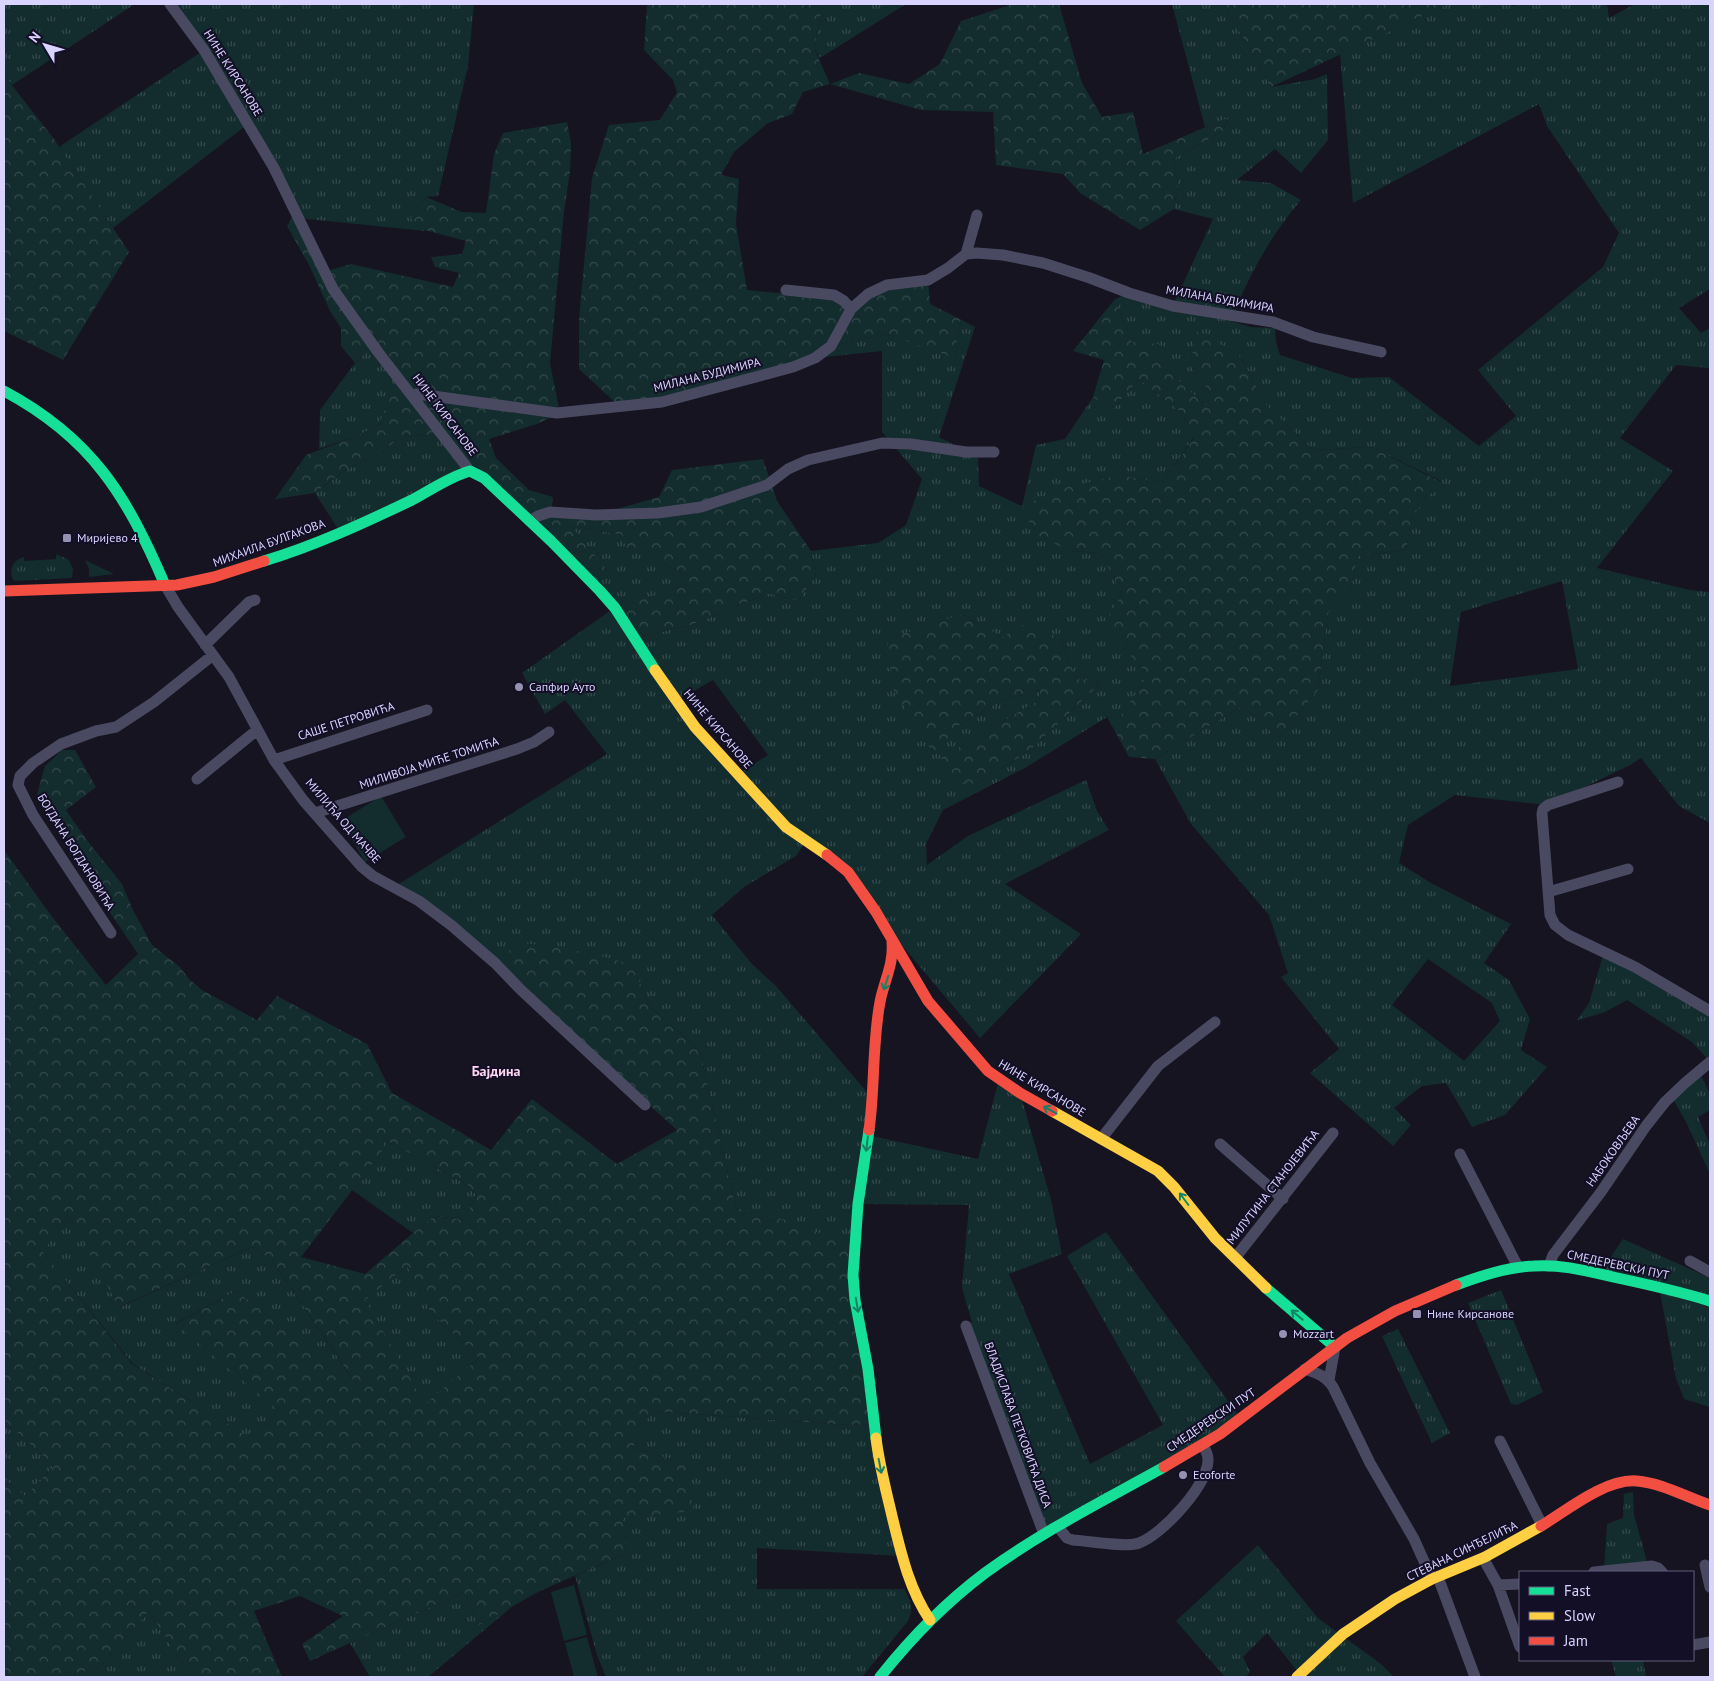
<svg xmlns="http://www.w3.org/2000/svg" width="1714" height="1681" viewBox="0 0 1714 1681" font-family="'PT Sans',sans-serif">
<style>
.grass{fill:url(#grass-tufts);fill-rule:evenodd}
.forest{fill:url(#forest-crowns);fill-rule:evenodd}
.garden{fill:#132c2d}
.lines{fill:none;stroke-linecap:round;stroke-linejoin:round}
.street{stroke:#4a4962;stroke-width:11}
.fast{stroke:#16e098;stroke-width:11}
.slow{stroke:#ffcf43;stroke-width:11}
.jam{stroke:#f24e42;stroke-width:11}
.oneway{stroke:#158265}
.poi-dot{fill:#9591b1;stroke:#130f26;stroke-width:2}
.labels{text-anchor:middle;stroke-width:4;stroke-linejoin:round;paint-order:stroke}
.street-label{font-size:12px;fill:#d9d4ff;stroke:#130f26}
.poi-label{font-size:12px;fill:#d9d4ff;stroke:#130f26;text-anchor:start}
.neighbourhood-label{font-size:14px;font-weight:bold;fill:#ffd6f0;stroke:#130f26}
</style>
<defs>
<pattern id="grass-tufts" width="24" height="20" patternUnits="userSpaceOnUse" patternTransform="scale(1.25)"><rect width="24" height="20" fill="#132c2d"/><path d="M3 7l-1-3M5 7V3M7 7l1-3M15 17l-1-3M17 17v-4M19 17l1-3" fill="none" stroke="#354a4c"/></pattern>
<pattern id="forest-crowns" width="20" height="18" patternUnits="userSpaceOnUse" patternTransform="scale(1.25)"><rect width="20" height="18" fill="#132c2d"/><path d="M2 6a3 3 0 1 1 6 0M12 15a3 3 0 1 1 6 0" fill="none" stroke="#354a4c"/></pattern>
</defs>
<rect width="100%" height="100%" fill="#161421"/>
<path class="grass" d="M4,4H135L12,85L4,75Z
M170,4H474L468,66L438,196L426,197L411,218L425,231L298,218L248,124L113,228L59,147L204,50Z
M823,4H906L820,58L814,48Z
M1172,4H1224L1271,87L1315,79L1327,74L1328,140L1301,173L1275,149L1237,180L1271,183L1301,200C1271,235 1247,278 1231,321L1251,327L1275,328L1276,342L1280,355L1352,378L1389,377L1479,446L1516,416L1478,370L1603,267L1619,233L1547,126L1539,104L1353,203L1340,54L1448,4H1504L1514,6L1518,4H1607L1609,18L1635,4H1710V289L1679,308L1701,333L1710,328V368L1676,365L1620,438L1673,471L1597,568L1690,590L1710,592V823L1679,806L1641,758L1630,765L1548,805L1455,795L1408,825L1399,863L1431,883L1511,924L1484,963L1509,980L1530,1019L1521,1050L1547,1067L1505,1115L1472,1127L1446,1083L1422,1086L1394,1108L1411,1125L1393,1146L1310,1073L1339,1049L1281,977L1288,973L1269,915L1191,824L1155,759L1242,706L1279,738L1318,690L1328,613L1350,591L1358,556L1406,550L1412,516L1441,481L1371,447L1313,450L1266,405L1241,357L1197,331L1190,365L1211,394L1206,406L1165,368L1132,342L1115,299L1129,293L1175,301L1213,219L1174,209L1178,184L1173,159L1222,132L1229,118L1205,127ZM1562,581L1578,669L1450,686L1461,612ZM1428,959L1492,1003L1500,1021L1464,1061L1392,1005Z
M960,319L975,327L939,437L978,457L979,486L1022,506L1036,445L1065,439L1093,397L1112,410L1139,379L1182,413L1194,437L1162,483L1121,475L1070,551L1101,553L1122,594L1104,625L1148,675L1122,716L1107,717L1025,768L943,810L926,844L927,865L968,836L1086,780L1097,811L1109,830L1005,884L1081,934L980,1038L863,899L848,872L806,841L796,856L744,887L712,915L752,964L776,986L866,1091L872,1136L978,1159L998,1083L1020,1093L1051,1200L1062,1254L1009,1274L1090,1464L1163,1425L1067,1256L1106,1232L1241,1419L1044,1534L966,1326L972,1322L962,1288L969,1205L858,1204L854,1246L736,1208L700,1052L650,1006L632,965L495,963L394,887L607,754L565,700L545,714L522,673L614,608L597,587L605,569L571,526L622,535L648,550L664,564L682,573L678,588L653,597L634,638L691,625L769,593L798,601L816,575L811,551L878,543L906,525L922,479L882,432V351L815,358L831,346L886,334L955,357ZM962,614L1002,637L1060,638L1076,679L1102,682L1029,751L973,786L942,758L1039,700L1040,690L1000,701L958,726ZM713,680L768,755L738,774L676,701Z
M368,350L378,352L412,395L390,397L379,425L357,436L319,449L320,410L355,363Z
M401,435L443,436L470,471L340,532L315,493L345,470L385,451Z
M56,554L69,560L73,569L72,578L14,581C8,571 12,560 24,557V561L56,559Z
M85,560L114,574L89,577V569Z
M1604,952L1710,1011V1062L1692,1042L1627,1000L1603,1013L1577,1020L1589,1003Z
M1699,1071L1710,1094V1110L1698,1117L1710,1145V1174L1687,1124L1672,1097Z
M384,1139L469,1186L477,1196L463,1220L435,1216L413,1233L352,1190L383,1150Z
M68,1215L120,1307L252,1247L272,1260L355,1383L236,1291L176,1323L278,1410L258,1444L133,1364L42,1251Z
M1623,1239L1710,1278V1407L1684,1399L1676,1378L1659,1287L1605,1275L1608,1261Z
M407,1266L431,1313L479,1358L425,1405L364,1300Z
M1501,1290L1543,1392L1517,1405L1511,1404L1468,1303Z
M1398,1329L1450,1433L1432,1443L1382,1336Z
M651,1411L847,1425L875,1424L902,1556L757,1548V1589H904C911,1600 914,1608 908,1621L862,1677H606L597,1655L575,1576L626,1553L622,1518L684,1463L633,1448Z
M4,1420L54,1466L25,1496L4,1479Z
M1633,1492L1634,1515L1650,1572H1602L1604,1570L1607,1524L1623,1518L1624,1494Z
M1258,1545L1318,1618L1381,1664L1394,1677H1302L1267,1633L1243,1657L1250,1672L1246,1677H1225L1176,1621Z
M464,1592L479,1625L513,1606L428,1677H370L350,1643Z
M149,1611L191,1677H59L99,1668Z
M1611,1660H1643L1646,1677H1616Z"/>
<path class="forest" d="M647,4H823L814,48L830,84L859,73L909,84L940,64L961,21L1013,4H1059L1082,83L1102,117L1133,112L1143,154L1229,117L1222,132L1173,159L1178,184L1174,209L1140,230L1080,193L1063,174L996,165L993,112L921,110L830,84L803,92L792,114L768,123L734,152L721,175L739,179L736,224L747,290L778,293L798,291L834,295L851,308L868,294L928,280L930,304L960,319L955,358L886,334L831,346L815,358L620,407L579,369V319L592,178L609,125L660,120L677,92L673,80L644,50Z
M1224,4H1448L1271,87Z
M4,75L54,139L129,252L63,360L4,331Z
M567,122L571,143L570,171L564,212L550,363L560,413L537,424L489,439L496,458L529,490L553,497L551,512L596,515L659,497L672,470L763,459L777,501L811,551L816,575L798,601L769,593L691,625L634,638L615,608L678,588L682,573L664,564L648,550L627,552L622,535L571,526L606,569L597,587L443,436L401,435L385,451L345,470L315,493L275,499L306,455L357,436L379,425L390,396L418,394L378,352L368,351L355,363L341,346V328L330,311L309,265L287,226L293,216L323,272L351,264L453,287L459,273L435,267L431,257L462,254L466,241L421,229L411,218L426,197L462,212L486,213L494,154L503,133Z
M1115,299L1132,342L1161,344L1165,368L1206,406L1211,394L1190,365L1197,330L1241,357L1266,405L1313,450L1371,447L1441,482L1412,516L1406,550L1358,556L1350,591L1328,613L1318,690L1279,738L1242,706L1155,759L1129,757L1107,717L1121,716L1148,675L1103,625L1122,594L1101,553L1070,551L1034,534L1022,506L1064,488L1121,475L1162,483L1194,438L1182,413L1139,379L1112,410L1093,397L1104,360L1073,351Z
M962,614L1002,637L1025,624L1060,638L1076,679L1102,682L1029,751L973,786L945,776L941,758L1039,700L1040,690L1000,701L958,726L934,755L893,689L887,639Z
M62,750H75L96,787L66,810L86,839L122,884L133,910L152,945L180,967L189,979L202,990L257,1020L277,996L367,1044L392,1093L491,1150L532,1099L617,1164L677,1130L521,990L495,963L518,943L556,946L609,958L632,965L650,1006L700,1052L736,1208L785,1220L854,1246L875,1424L847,1425L651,1411L633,1448L684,1463L694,1511L623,1518L626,1553L540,1591L479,1625L464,1592L310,1661L302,1644L343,1616L300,1596L254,1611L282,1677H191L149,1611L99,1668L59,1677H4V1479L25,1496L54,1466L4,1420V850L50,914L106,985L138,954L94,889L60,825L37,794L45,766ZM384,1139L469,1186L477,1196L463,1220L435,1216L413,1233L365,1274L301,1257L383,1150ZM68,1215L119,1307L252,1247L272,1260L354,1381L236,1291L175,1324L278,1410L258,1443L132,1364L43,1252ZM407,1266L431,1313L479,1358L425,1404L365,1300Z"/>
<path class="garden" d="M381,796L406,837L365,862L341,821Z
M574,1585L587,1635L564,1641L551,1592Z
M587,1637L598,1677H574L565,1643Z"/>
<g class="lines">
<path class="street" d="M170,4L204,50L274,168L333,289L378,352L470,471
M966,254L977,215
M786,290L834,295L844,301L851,309
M412,395L418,394L557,413L662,402L793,367L815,358L831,346L851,309L868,294L887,285L928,280L948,268L966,254L977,253L1003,255L1043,263L1090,278L1129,293L1173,306L1273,322L1313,337L1381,352
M530,521L538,516L550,512L596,515L658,513L701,507L767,485L788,469L808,460L882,443L911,444L966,452H994
M165,585L178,607L229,677L274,760L303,800L362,867L373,876L419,901L451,925L495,963L521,990L645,1105
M205,645L249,602L255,600
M274,760L427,710
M197,779L257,730
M1618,782L1548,805L1543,809L1542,814L1550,915L1555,925L1568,935L1635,967L1710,1011
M315,813L517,749L534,742L549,732
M1548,892L1628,869
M111,933L33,815L18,785L20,776L33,763L61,744L96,731L116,727L154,702L213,655
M1101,1139L1158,1066L1215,1022
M1220,1144L1283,1199
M1460,1154L1518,1267
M1235,1258L1333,1133
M1690,1261L1710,1272
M1549,1266L1553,1255L1601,1192L1646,1126L1665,1102L1685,1083L1710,1062
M966,1326L1044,1534
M1305,1369C1317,1373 1326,1376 1333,1387L1370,1463L1414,1539L1432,1579
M1329,1380L1335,1347
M1500,1441L1542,1525
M1058,1527L1067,1538L1073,1540C1089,1541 1126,1548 1139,1543C1162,1535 1209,1484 1208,1459C1208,1454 1205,1449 1203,1445
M1483,1558L1498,1585L1520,1647
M1705,1565L1710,1587
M1594,1572L1652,1566L1658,1568L1662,1572
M1438,1577L1475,1677
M1498,1585L1520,1584
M1693,1645L1710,1642"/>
<path class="fast" d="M4,391C92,438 127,496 165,585
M264,561C314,546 364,523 412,500C431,490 449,477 470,471L484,478L551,541L600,591L615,608L655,670
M869,1130L858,1204L853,1275L855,1300L868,1369L876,1438
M1456,1285C1481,1276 1507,1267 1534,1266C1561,1264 1587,1271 1613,1277C1646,1284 1678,1291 1710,1301
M1266,1288L1335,1347
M880,1677C911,1638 945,1603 985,1573C1041,1532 1103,1501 1164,1467"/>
<path class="slow" d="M655,670L695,727L786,827L827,855
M1052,1111L1158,1171L1174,1187L1215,1238L1266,1288
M876,1438C879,1464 886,1490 892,1516C901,1553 909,1589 930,1620
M1297,1677L1343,1634L1395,1599L1432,1579L1485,1557L1541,1526"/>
<path class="jam" d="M4,591L177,585L214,577L264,561
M827,855L848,872L876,912L928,1001L988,1071L1020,1093L1052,1111
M869,1130C875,1088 872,1044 880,1002C884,981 894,964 892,942
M1164,1467L1220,1434L1347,1338L1395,1311L1456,1285
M1541,1526C1566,1511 1606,1478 1637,1481C1662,1483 1686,1497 1710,1505"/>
</g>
<defs><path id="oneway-shaft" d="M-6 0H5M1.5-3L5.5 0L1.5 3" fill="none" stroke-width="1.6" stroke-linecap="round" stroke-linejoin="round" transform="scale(1.25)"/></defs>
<g class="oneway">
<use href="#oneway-shaft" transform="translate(886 983) rotate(108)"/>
<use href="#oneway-shaft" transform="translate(1050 1110) rotate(-151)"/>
<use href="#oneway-shaft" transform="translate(867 1144) rotate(97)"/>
<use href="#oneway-shaft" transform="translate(1184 1199) rotate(-127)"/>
<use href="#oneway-shaft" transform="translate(857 1305) rotate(80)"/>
<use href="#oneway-shaft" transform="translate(1297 1315) rotate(-140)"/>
<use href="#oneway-shaft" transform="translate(880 1466) rotate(79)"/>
</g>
<g class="poi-dot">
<rect x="62" y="533" width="10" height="10" rx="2.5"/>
<circle cx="519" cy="687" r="5"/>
<rect x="1412" y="1309" width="10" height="10" rx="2.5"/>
<circle cx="1283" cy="1334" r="5"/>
<circle cx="1183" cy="1475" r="5"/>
</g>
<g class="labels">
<g class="street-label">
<text transform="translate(233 73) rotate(58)" y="4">НИНЕ КИРСАНОВЕ</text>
<text transform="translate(1220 299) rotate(10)" y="4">МИЛАНА БУДИМИРА</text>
<text transform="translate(707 375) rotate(-14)" y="4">МИЛАНА БУДИМИРА</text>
<text transform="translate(445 415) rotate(53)" y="4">НИНЕ КИРСАНОВЕ</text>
<text transform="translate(269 543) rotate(-20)" y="4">МИХАИЛА БУЛГАКОВА</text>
<text transform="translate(346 721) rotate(-18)" y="4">САШЕ ПЕТРОВИЋА</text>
<text transform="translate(718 729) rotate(50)" y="4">НИНЕ КИРСАНОВЕ</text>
<text transform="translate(429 763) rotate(-18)" y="4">МИЛИВОЈА МИЋЕ ТОМИЋА</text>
<text transform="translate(343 821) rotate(49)" y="4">МИЛИЋА ОД МАЧВЕ</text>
<text transform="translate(76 852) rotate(58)" y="4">БОГДАНА БОГДАНОВИЋА</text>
<text transform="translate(1042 1088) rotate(31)" y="4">НИНЕ КИРСАНОВЕ</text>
<text transform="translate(1613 1151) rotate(-55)" y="4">НАБОКОВЉЕВА</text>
<text transform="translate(1273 1187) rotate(-52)" y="4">МИЛУТИНА СТАНОЈЕВИЋА</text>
<text transform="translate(1618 1265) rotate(12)" y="4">СМЕДЕРЕВСКИ ПУТ</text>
<text transform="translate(1211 1420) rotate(-34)" y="4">СМЕДЕРЕВСКИ ПУТ</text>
<text transform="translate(1018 1425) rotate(70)" y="4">ВЛАДИСЛАВА ПЕТКОВИЋА ДИСА</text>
<text transform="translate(1462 1551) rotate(-26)" y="4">СТЕВАНА СИНЂЕЛИЋА</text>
</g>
<g class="poi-label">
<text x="77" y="542">Миријево 4</text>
<text x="529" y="691">Сапфир Ауто</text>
<text x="1427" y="1318">Нине Кирсанове</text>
<text x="1293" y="1338">Mozzart</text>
<text x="1193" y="1479">Ecoforte</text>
</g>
<g class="neighbourhood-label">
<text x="496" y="1076">Бајдина</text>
</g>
</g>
<rect width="1714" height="1681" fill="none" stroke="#d9d4ff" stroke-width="10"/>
<rect x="1519" y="1571" width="175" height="90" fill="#130f26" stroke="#625e7d"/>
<rect x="1529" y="1587" width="25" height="8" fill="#16e098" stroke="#625e7d"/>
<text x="1564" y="1596" font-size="15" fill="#d9d4ff">Fast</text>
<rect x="1529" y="1612" width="25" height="8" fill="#ffcf43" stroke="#625e7d"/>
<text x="1564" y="1621" font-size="15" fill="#d9d4ff">Slow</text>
<rect x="1529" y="1637" width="25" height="8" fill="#f24e42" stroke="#625e7d"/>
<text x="1564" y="1646" font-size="15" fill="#d9d4ff">Jam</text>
<g transform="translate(45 45) rotate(308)" stroke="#130f26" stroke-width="4" paint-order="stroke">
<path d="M0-4L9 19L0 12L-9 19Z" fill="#d9d4ff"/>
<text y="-8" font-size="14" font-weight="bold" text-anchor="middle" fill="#d9d4ff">N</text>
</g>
</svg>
